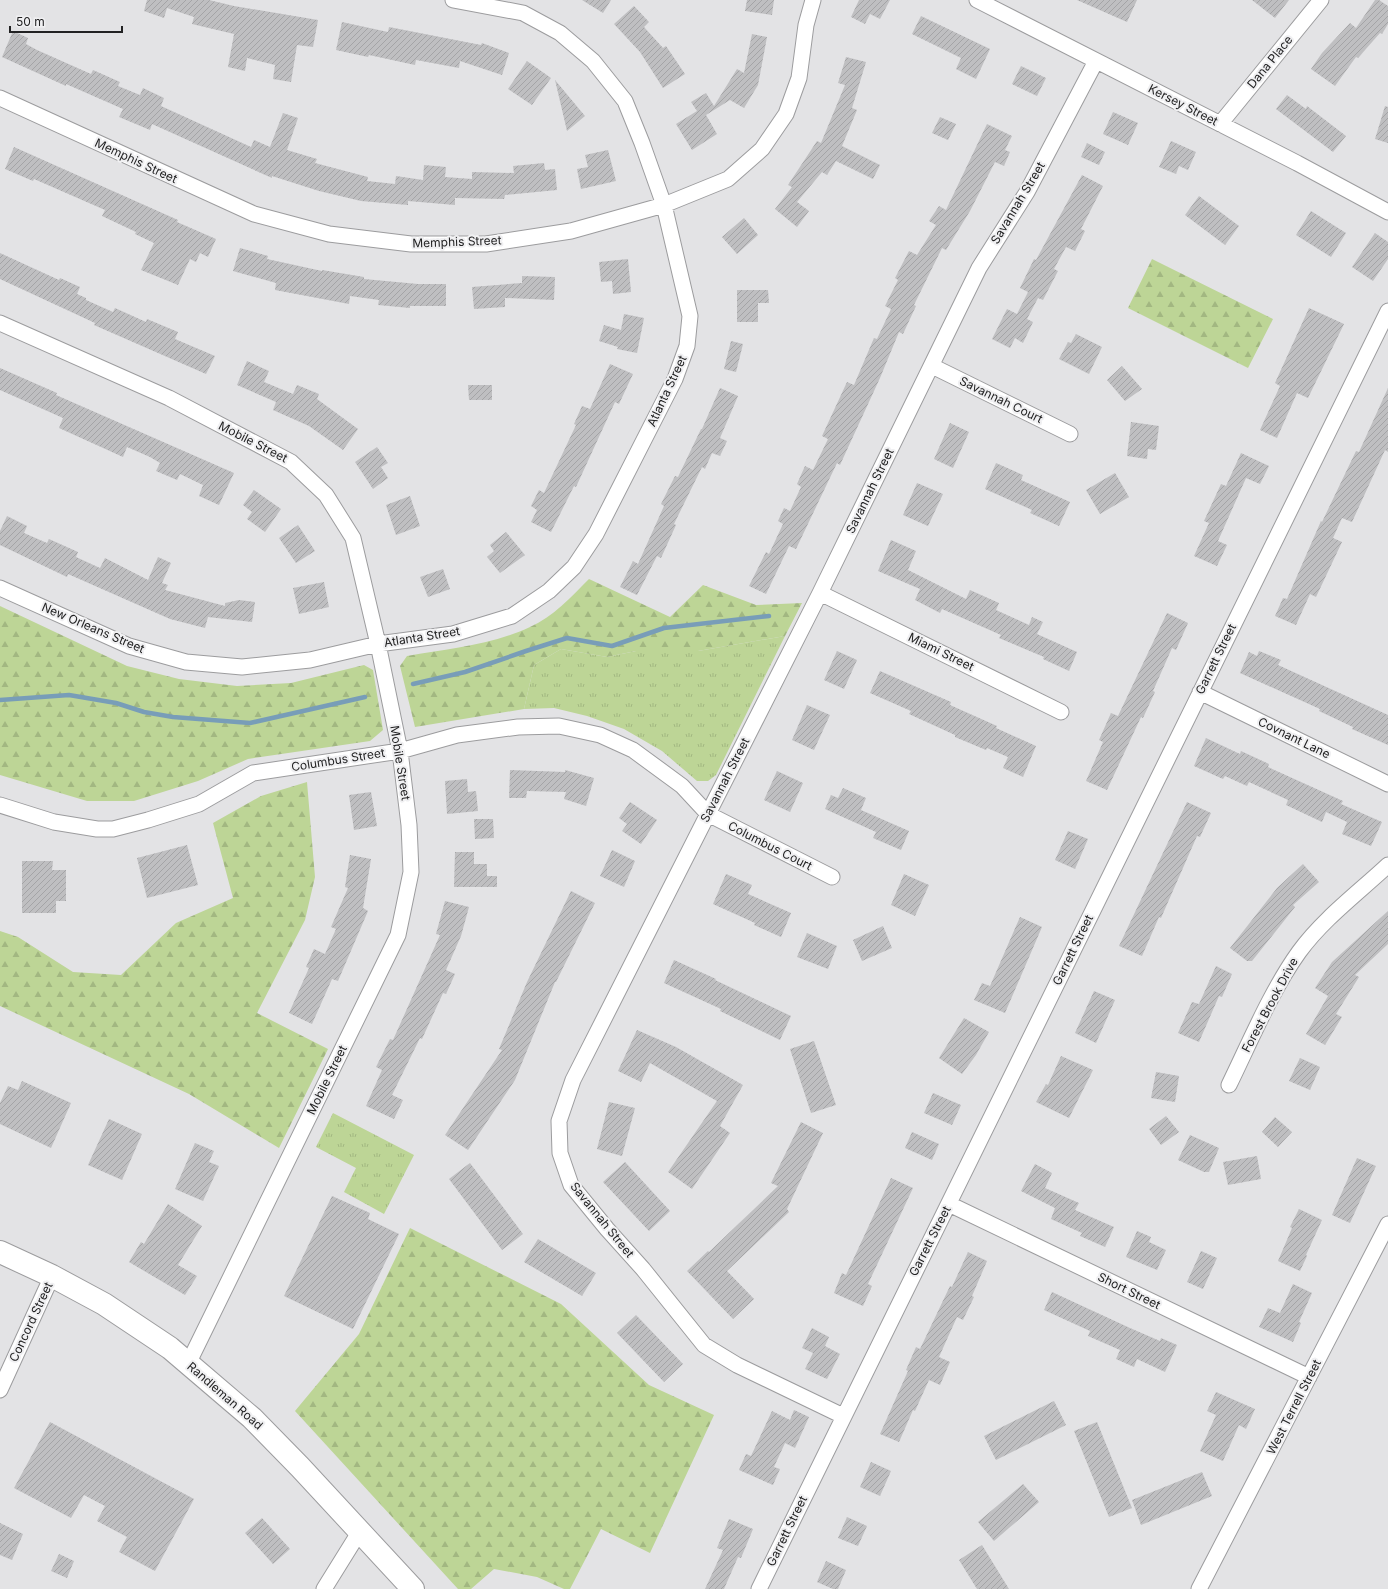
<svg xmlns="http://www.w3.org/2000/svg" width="1388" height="1589" viewBox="0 0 1388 1589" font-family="Inter,sans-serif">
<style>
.grass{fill:url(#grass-tufts)}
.forest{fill:url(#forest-firs)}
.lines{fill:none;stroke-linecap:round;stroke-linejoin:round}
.stream{stroke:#789db8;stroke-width:4.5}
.building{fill:url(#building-hatch)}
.street-casing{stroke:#9c9c9e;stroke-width:17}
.primary-casing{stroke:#9c9c9e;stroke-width:24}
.street{stroke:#fff;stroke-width:15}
.primary{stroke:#fff;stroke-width:22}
.labels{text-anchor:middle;stroke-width:4;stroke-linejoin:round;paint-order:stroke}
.street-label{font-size:12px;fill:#222223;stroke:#f0f0f2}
</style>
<defs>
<pattern id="grass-tufts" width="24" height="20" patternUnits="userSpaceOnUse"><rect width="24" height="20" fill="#bdd596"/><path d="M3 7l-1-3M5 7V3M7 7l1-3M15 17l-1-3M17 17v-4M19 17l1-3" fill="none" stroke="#a2b781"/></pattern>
<pattern id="forest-firs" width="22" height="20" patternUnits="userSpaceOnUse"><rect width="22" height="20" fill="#bdd596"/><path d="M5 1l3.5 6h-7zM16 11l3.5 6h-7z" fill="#a2b781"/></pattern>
<pattern id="building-hatch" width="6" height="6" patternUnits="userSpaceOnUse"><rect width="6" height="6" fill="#bfbfc1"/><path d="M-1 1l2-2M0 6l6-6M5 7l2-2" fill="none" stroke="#a4a4a6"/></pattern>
</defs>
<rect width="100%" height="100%" fill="#e3e3e5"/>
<path class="grass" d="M785,636L716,775L708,781H697L662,751L624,729L587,716L554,708L524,709L534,665L561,649L607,657L636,651H698Z
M333,1113L414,1155L384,1214L344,1192L356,1168L316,1147Z"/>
<path class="forest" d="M1152,259L1273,319L1248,368L1128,308Z
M589,579L670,617L703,585L756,605L802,603L785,636L698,651H636L607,657L561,649L534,665L524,709L415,727L400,666L407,656C448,649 492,645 530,627C553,617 571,597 589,579Z
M0,606L127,666L179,679L237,686L291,683L364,665L373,670L383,730L370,741L248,759L198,781L134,801H87L0,775Z
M307,782L315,877L305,920L257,1013L328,1049L279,1148L189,1094L0,1006V931L18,937L73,972L121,975L176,923L233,898L213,823L261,796Z
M410,1228L561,1304L649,1385L714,1415L650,1553L601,1529L570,1589H564L537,1577L494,1569L471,1589H458L295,1411L359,1334Z"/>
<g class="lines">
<path class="stream" d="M413,684L465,672L526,651L567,638L612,646L664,628L769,616
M0,700L69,695L116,703L144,712L173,717L250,723L365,697"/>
</g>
<path class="building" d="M147,0H209L234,6L318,20L313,47L297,45L291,82L273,79L275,65L247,58L245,71L228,67L234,34L192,24L194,17L167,8L164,18L144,11Z
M582,0H611L603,13Z
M747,0H774L772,15L745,11Z
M859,0H890L880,19L870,14L865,24L851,17Z
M1077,0H1137L1127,22Z
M1252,0H1289L1275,18Z
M1375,0H1379L1388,6V24L1382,34L1380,33L1358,58L1356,57L1335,86L1311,69L1322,53L1350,23L1356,28Z
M634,6L649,22L644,27L663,48L666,46L685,74L663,88L640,52L614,24Z
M921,16L990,49L976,79L956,69L961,58L912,34Z
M342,22L388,32L389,27L481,45L482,43L509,53L502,75L460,61L459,68L416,60L415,65L369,55L368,57L336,50Z
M13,31L28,38L26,44L37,50L91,74L93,70L120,82L118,86L140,95L143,88L164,98L161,106L251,147L254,140L270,147L283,113L298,118L287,150L317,159L315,163L368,177L367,181L395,184L396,176L423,180L424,165L446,167L445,177L472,179V172L514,173L513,166L544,163L545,170L555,169L557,190L505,195L504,199L455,198V205L408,201V205L361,201L319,191L272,176V178L152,124L150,130L119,117L123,109L66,84V86L2,57Z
M752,34L767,37L758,85L744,108L730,100L706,115L717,134L692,150L676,124L697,111L691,102L706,93L714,106L737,69L744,73Z
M846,57L866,62L852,108L857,110L842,146L880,165L873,179L836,161L827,175L822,172L797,202L809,211L797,227L775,209L792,187L788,185L817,141L821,143L845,85L838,83Z
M527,61L551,78L532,105L508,89Z
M1021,66L1046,78L1037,96L1012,84Z
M555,80L585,116L567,131Z
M1287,95L1306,109L1307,106L1346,136L1333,152L1276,109Z
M1385,106L1388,107V143L1375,139Z
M1113,112L1138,123L1128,145L1103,134Z
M940,117L956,124L948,140L932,133Z
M987,124L1012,136L1005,150L1010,152L1004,166L995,162L970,211L946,250L942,248L914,305L916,306L903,334L899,332L880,378L840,465L837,463L796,549L789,546L766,594L749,586L766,552L769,554L783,524L778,521L784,508L790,511L801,487L797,484L805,466L813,470L828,439L822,436L847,382L854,385L874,338L877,339L891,309L885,306L898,280L895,278L909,251L917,255L936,225L929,221L939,206L946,210Z
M1171,141L1196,152L1188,170L1179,166L1176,174L1159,167Z
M1087,143L1105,152L1099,165L1081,157Z
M14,147L178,220L177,222L216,239L208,257L200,253L196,262L190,259L178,285L141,270L154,243L135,234L136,232L102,216L105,210L34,179L33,181L5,169Z
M608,150L616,181L581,189L577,169L588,167L585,155Z
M1082,175L1103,186L1081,229L1085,231L1075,251L1066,247L1054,269L1058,271L1043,300L1038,298L1027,319L1033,322L1023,343L1015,338L1010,348L992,339L1007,309L1017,314L1028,292L1020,288L1034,259L1036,260Z
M1199,196L1239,226L1225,245L1185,215Z
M1311,211L1346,233L1331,257L1296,235Z
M744,218L758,235L737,254L722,237Z
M1375,233L1388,242V259L1373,281L1352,267Z
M240,248L268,256L267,259L322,271V270L364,277V279L418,284H446V306H410V308L378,305L379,300L350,296L349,304L275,290L276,283L233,271Z
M0,253L59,280L60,278L80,287L77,294L86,298V300L113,312L115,308L146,322L147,319L178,332L175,339L215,356L206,374L94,325L95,323L0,279Z
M628,259L631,292L613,294L612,281L601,282L599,262Z
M522,276L555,277L554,300L505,298V307L474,309L472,287L522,283Z
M737,290H768L769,303H758V322H737Z
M1309,308L1344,324L1308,398L1297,393L1277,438L1260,430L1280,386L1275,383Z
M624,314L644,318L637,353L617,349L618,347L599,341L604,325L621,330Z
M1076,334L1102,347L1089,374L1059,359L1068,342L1071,343Z
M731,341L743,344L736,372L724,369Z
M247,361L269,371L264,382L293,394L297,385L319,394L317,399L358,429L343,450L309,426L273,410L276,402L237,385Z
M610,364L633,374L619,404L615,402L576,487L574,486L551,532L531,522L537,510L531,506L539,490L544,493L576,425L574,424L582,406L590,409Z
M1122,366L1142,389L1125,401L1107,380Z
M0,368L57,393L56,395L234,473L219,505L199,496L203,485L180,474L177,480L156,471L160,463L150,457L127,447L123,457L59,428L63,418L0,390Z
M468,385H492V400H469Z
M720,388L738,396L720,438L727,441L720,456L712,453L705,469L702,467L674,524L676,525L661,558L657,556L637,595L620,587L633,561L638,564L664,506L661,504L675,476L678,477L701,429H702Z
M1388,388V452L1385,450L1352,522L1342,518L1333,538L1342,542L1316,597L1310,594L1296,625L1275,616L1283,598L1287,599L1321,521L1322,522L1356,451L1359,452Z
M1131,422L1159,426L1156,450L1148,449L1147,459L1127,456Z
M950,423L969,432L953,468L934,459Z
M377,447L388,463L381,467L388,478L373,489L355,462Z
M1241,453L1269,466L1260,484L1246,478L1218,541L1227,545L1217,566L1194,556L1209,523L1204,521L1221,484L1226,486Z
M996,463L1023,475L1021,480L1070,502L1059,526L1030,513L1032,510L985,489Z
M1115,473L1129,497L1100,514L1086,490Z
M917,483L943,494L928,526L903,515Z
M254,490L281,509L265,532L247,519L252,512L243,505Z
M410,496L420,526L396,535L386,505Z
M7,516L27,526L24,533L47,543L49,539L78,552L76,557L100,568L105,558L148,580L158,557L171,563L162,583L168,585L165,590L225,606V603L239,600L255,602L252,622L208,617L205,628L170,619L68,574L67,577L0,545V531Z
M298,525L315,551L296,563L279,538Z
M506,532L525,555L500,573L487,557L494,551L490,545Z
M891,540L916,551L908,570L966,599L970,590L999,603L996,610L1029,625L1032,617L1043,622L1037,634L1077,652L1069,671L1043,659L1044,657L999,638L1001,635L942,609L940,613L915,600L920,589L878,571Z
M443,569L450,589L428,597L420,577Z
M324,582L329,607L299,614L293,588Z
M1167,613L1188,623L1176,650L1172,648L1153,691L1155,692L1143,718L1141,717L1107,790L1086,781L1103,742L1099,740L1111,713L1118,716Z
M837,651L857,660L844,689L824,680Z
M1259,651L1281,660L1278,665L1388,715V745L1352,729L1353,727L1319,711L1320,709L1240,673L1249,652L1257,656Z
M880,671L951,702L950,705L997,726L996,728L1036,746L1023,777L1003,768L1008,757L987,748L986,750L955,737V735L909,714L911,711L870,693Z
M807,705L830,715L814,750L792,740Z
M1206,738L1240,754L1241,751L1269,764L1268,767L1343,801L1341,804L1382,822L1371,846L1342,834L1347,822L1326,812L1322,822L1286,805L1288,800L1249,782L1247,786L1225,776L1223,779L1194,766Z
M510,770L565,772V770L594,778L586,806L564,799L566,792L527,791L526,798H509Z
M777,771L803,783L790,812L764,800Z
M467,779L468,792L476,791L478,811L447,814L445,781Z
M843,788L866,798L861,810L909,831L901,850L873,838L876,832L825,809L831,795L838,798Z
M371,792L377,826L354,830L349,795Z
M630,802L657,820L641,844L622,831L627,824L619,818Z
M1187,802L1211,813L1200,837L1197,836L1161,918L1159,917L1142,956L1119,946Z
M474,819H493L494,838L475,839Z
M1068,831L1088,839L1075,869L1055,860Z
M187,845L198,885L147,898L137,858Z
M612,850L635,861L624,887L600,876Z
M455,852H474V864H487V876H497V887H454Z
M350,855L371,859L363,908L368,911L338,981L332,979L312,1024L289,1013L309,968L306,967L314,949L325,954L336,929L331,927L348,888L345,887Z
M22,861H53L52,870H66V901H56V913H22Z
M1303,864L1319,882L1293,905L1295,907L1252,961H1247L1230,948L1277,888Z
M726,874L752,885L748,894L791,913L781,937L754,925L755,923L713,904Z
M904,874L929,885L915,916L891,905Z
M571,891L595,903L556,982H555L515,1080L468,1150L445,1135L502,1050L499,1049L527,982Z
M445,901L469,907L461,936L446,970L455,974L446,994L443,993L422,1039L420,1038L392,1095L403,1100L394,1119L366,1106L382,1070L376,1067L390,1039L393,1040L440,935L436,934Z
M1388,911V944L1355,975L1359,977L1336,1014L1342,1017L1325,1045L1306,1034L1328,996L1315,988L1332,962Z
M1020,917L1042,927L1005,1013L974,1000L982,983L990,986Z
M883,926L892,948L862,961L853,940Z
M807,933L837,946L828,969L797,957Z
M674,960L716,979L715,980L791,1016L780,1040L720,1011L721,1009L664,983Z
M1216,966L1232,974L1222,997L1219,996L1199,1042L1178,1033L1192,1002L1199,1004Z
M1094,991L1115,1000L1096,1043L1075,1033Z
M964,1018L989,1032L976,1055L962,1074L939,1058Z
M637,1030L676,1047L743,1085L720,1126L730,1133L692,1189L668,1172L717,1101L650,1063L641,1082L618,1071Z
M814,1041L836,1105L811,1113L790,1049Z
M1061,1056L1093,1070L1069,1118L1036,1102L1046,1084L1048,1085Z
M1300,1058L1320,1067L1310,1090L1289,1081Z
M1156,1072L1179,1076L1175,1102L1151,1098Z
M22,1081L71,1103L51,1148L0,1124V1103L8,1086L18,1090Z
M933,1093L961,1105L952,1125L924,1113Z
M609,1102L635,1108L622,1156L597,1149Z
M1166,1116L1179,1132L1161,1145L1149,1129Z
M1275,1117L1292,1132L1278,1147L1262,1132Z
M109,1119L142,1134L122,1180L88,1165Z
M801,1122L823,1133L787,1209L789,1212L727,1271L754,1299L733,1319L687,1271L708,1251L709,1252L778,1186L771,1183Z
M912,1132L939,1144L932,1160L905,1148Z
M1190,1135L1219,1148L1209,1172H1204L1178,1160Z
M195,1143L214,1151L209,1162L219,1166L203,1201L175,1189Z
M1257,1156L1261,1179L1228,1185L1223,1162Z
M1357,1158L1376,1166L1350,1223L1332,1215Z
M625,1162L670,1211L649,1231L603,1182Z
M470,1163L523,1234L502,1250L449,1179Z
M1035,1164L1052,1173L1045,1188L1079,1203L1075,1210L1114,1227L1105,1247L1080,1236L1082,1233L1051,1219L1055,1208L1021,1191Z
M891,1178L913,1188L868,1284L872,1286L863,1306L834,1293L842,1273L846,1275Z
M332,1196L370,1213L368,1219L399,1234L353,1329L284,1296Z
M168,1204L202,1226L178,1265L197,1276L185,1295L129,1262L141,1242L144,1244Z
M1299,1209L1322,1220L1306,1255L1307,1256L1300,1271L1278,1261L1292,1228L1290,1227Z
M1137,1231L1151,1237L1149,1242L1166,1250L1157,1270L1126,1257Z
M538,1239L596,1273L582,1296L524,1262Z
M1201,1251L1217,1258L1203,1289L1187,1282Z
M968,1252L987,1261L972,1296L974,1297L963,1320L957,1317L939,1357L950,1362L940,1385L929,1380L915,1411L913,1410L899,1442L880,1434L908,1371L906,1370L916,1347L920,1349L950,1286L952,1287Z
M1293,1284L1312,1293L1299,1322L1301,1323L1293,1342L1259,1327L1268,1308L1280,1313Z
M1052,1292L1130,1328L1160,1341L1161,1338L1177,1345L1165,1372L1137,1359L1134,1367L1116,1359L1120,1350L1088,1336L1090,1331L1044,1310Z
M636,1315L683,1364L664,1382L617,1333Z
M812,1328L829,1337L825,1346L840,1354L827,1379L805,1369L813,1353L802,1348Z
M1216,1392L1255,1409L1246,1429L1239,1425L1223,1461L1200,1451L1216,1415L1207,1411Z
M1054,1401L1066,1425L996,1460L984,1436Z
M794,1410L809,1417L795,1448L785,1443L774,1467L780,1469L773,1485L739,1470L746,1454L751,1456L772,1411L790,1420Z
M50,1422L194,1499L155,1571L119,1552L127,1537L97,1521L105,1506L84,1495L71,1518L14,1488Z
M1097,1422L1132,1508L1109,1517L1074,1431Z
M871,1462L891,1471L880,1496L860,1487Z
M1202,1472L1212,1496L1141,1525L1132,1500Z
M1023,1484L1039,1502L994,1541L978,1522Z
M847,1517L867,1526L858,1546L838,1538Z
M262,1518L290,1549L273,1564L245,1533Z
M729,1519L753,1529L741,1558L738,1557L724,1589H705L723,1550L717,1548Z
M0,1523L23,1534L12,1560L0,1555Z
M982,1545L1009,1589H977L959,1560Z
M59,1554L74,1561L67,1578L51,1571Z
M826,1561L846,1570L838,1589H833L817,1582Z"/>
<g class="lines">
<defs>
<path id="street" d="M977,0L1297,163L1388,212
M0,98L254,214L329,234L411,244H486L571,231L664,205L728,179L762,149L786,114L799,78L806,25L813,0
M1220,124L1321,0
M0,323L169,398L291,462L326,495L353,538L378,644L400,751L409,825L411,872L398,935L188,1364
M932,366L1070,434
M0,588L129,646L186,662L242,667L310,660L378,644L453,634L512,616L549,591L574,567L596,534L675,379L687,346L690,316L664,205L642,143L625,101L593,61L560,33L523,13L453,0
M820,593L1061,712
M1200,692L1388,784
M0,805L54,822L97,829H113L148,820L199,804L253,773L400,751L457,735L518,727L559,726L600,735L633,750L682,786L708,814L832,877
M1229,1085C1250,1042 1271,991 1299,952C1323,919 1358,893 1388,865
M949,1204L1309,1377
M0,1390L52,1276
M843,1416L737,1365L704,1345L643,1269L607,1229L571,1185L560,1153L559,1121L573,1080L820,593L979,268L1027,192L1096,61
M324,1589L360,1531
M759,1589L1388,311
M1199,1589L1388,1224"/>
<path id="primary" d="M0,1252L52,1276L104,1304L170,1348L252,1418L300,1467L413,1589"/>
</defs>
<use href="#street" class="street-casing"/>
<use href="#primary" class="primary-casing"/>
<use href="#street" class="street"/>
<use href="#primary" class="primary"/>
</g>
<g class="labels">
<g class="street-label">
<text transform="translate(1270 62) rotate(-51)" y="4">Dana Place</text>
<text transform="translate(1183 105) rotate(27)" y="4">Kersey Street</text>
<text transform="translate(136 161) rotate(25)" y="4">Memphis Street</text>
<text transform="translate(1018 203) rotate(-59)" y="4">Savannah Street</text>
<text transform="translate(457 242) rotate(-2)" y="4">Memphis Street</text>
<text transform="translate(667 391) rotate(-65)" y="4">Atlanta Street</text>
<text transform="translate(1001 400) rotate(26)" y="4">Savannah Court</text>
<text transform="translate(253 442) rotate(27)" y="4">Mobile Street</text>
<text transform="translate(870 491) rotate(-64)" y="4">Savannah Street</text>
<text transform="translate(93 628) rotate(23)" y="4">New Orleans Street</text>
<text transform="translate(422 637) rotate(-9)" y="4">Atlanta Street</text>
<text transform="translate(941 652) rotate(26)" y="4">Miami Street</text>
<text transform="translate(1216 659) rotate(-64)" y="4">Garrett Street</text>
<text transform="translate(1294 738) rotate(26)" y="4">Covnant Lane</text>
<text transform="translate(338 760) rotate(-9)" y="4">Columbus Street</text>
<text transform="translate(400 763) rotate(81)" y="4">Mobile Street</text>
<text transform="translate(725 780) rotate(-63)" y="4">Savannah Street</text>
<text transform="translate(770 846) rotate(27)" y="4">Columbus Court</text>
<text transform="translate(1073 950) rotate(-64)" y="4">Garrett Street</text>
<text transform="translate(1270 1005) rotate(-62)" y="4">Forest Brook Drive</text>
<text transform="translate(327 1080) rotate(-64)" y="4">Mobile Street</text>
<text transform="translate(602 1220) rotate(51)" y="4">Savannah Street</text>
<text transform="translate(930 1241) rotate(-63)" y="4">Garrett Street</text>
<text transform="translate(1129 1291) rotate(26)" y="4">Short Street</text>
<text transform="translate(31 1322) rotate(-65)" y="4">Concord Street</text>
<text transform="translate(225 1396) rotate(41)" y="4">Randleman Road</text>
<text transform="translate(1294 1407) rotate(-63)" y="4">West Terrell Street</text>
<text transform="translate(787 1531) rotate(-64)" y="4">Garrett Street</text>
</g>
</g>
<path d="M10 26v6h112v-6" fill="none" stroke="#222223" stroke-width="2"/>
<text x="16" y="26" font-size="12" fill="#222223" stroke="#f0f0f2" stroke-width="3" paint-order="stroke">50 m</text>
</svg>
